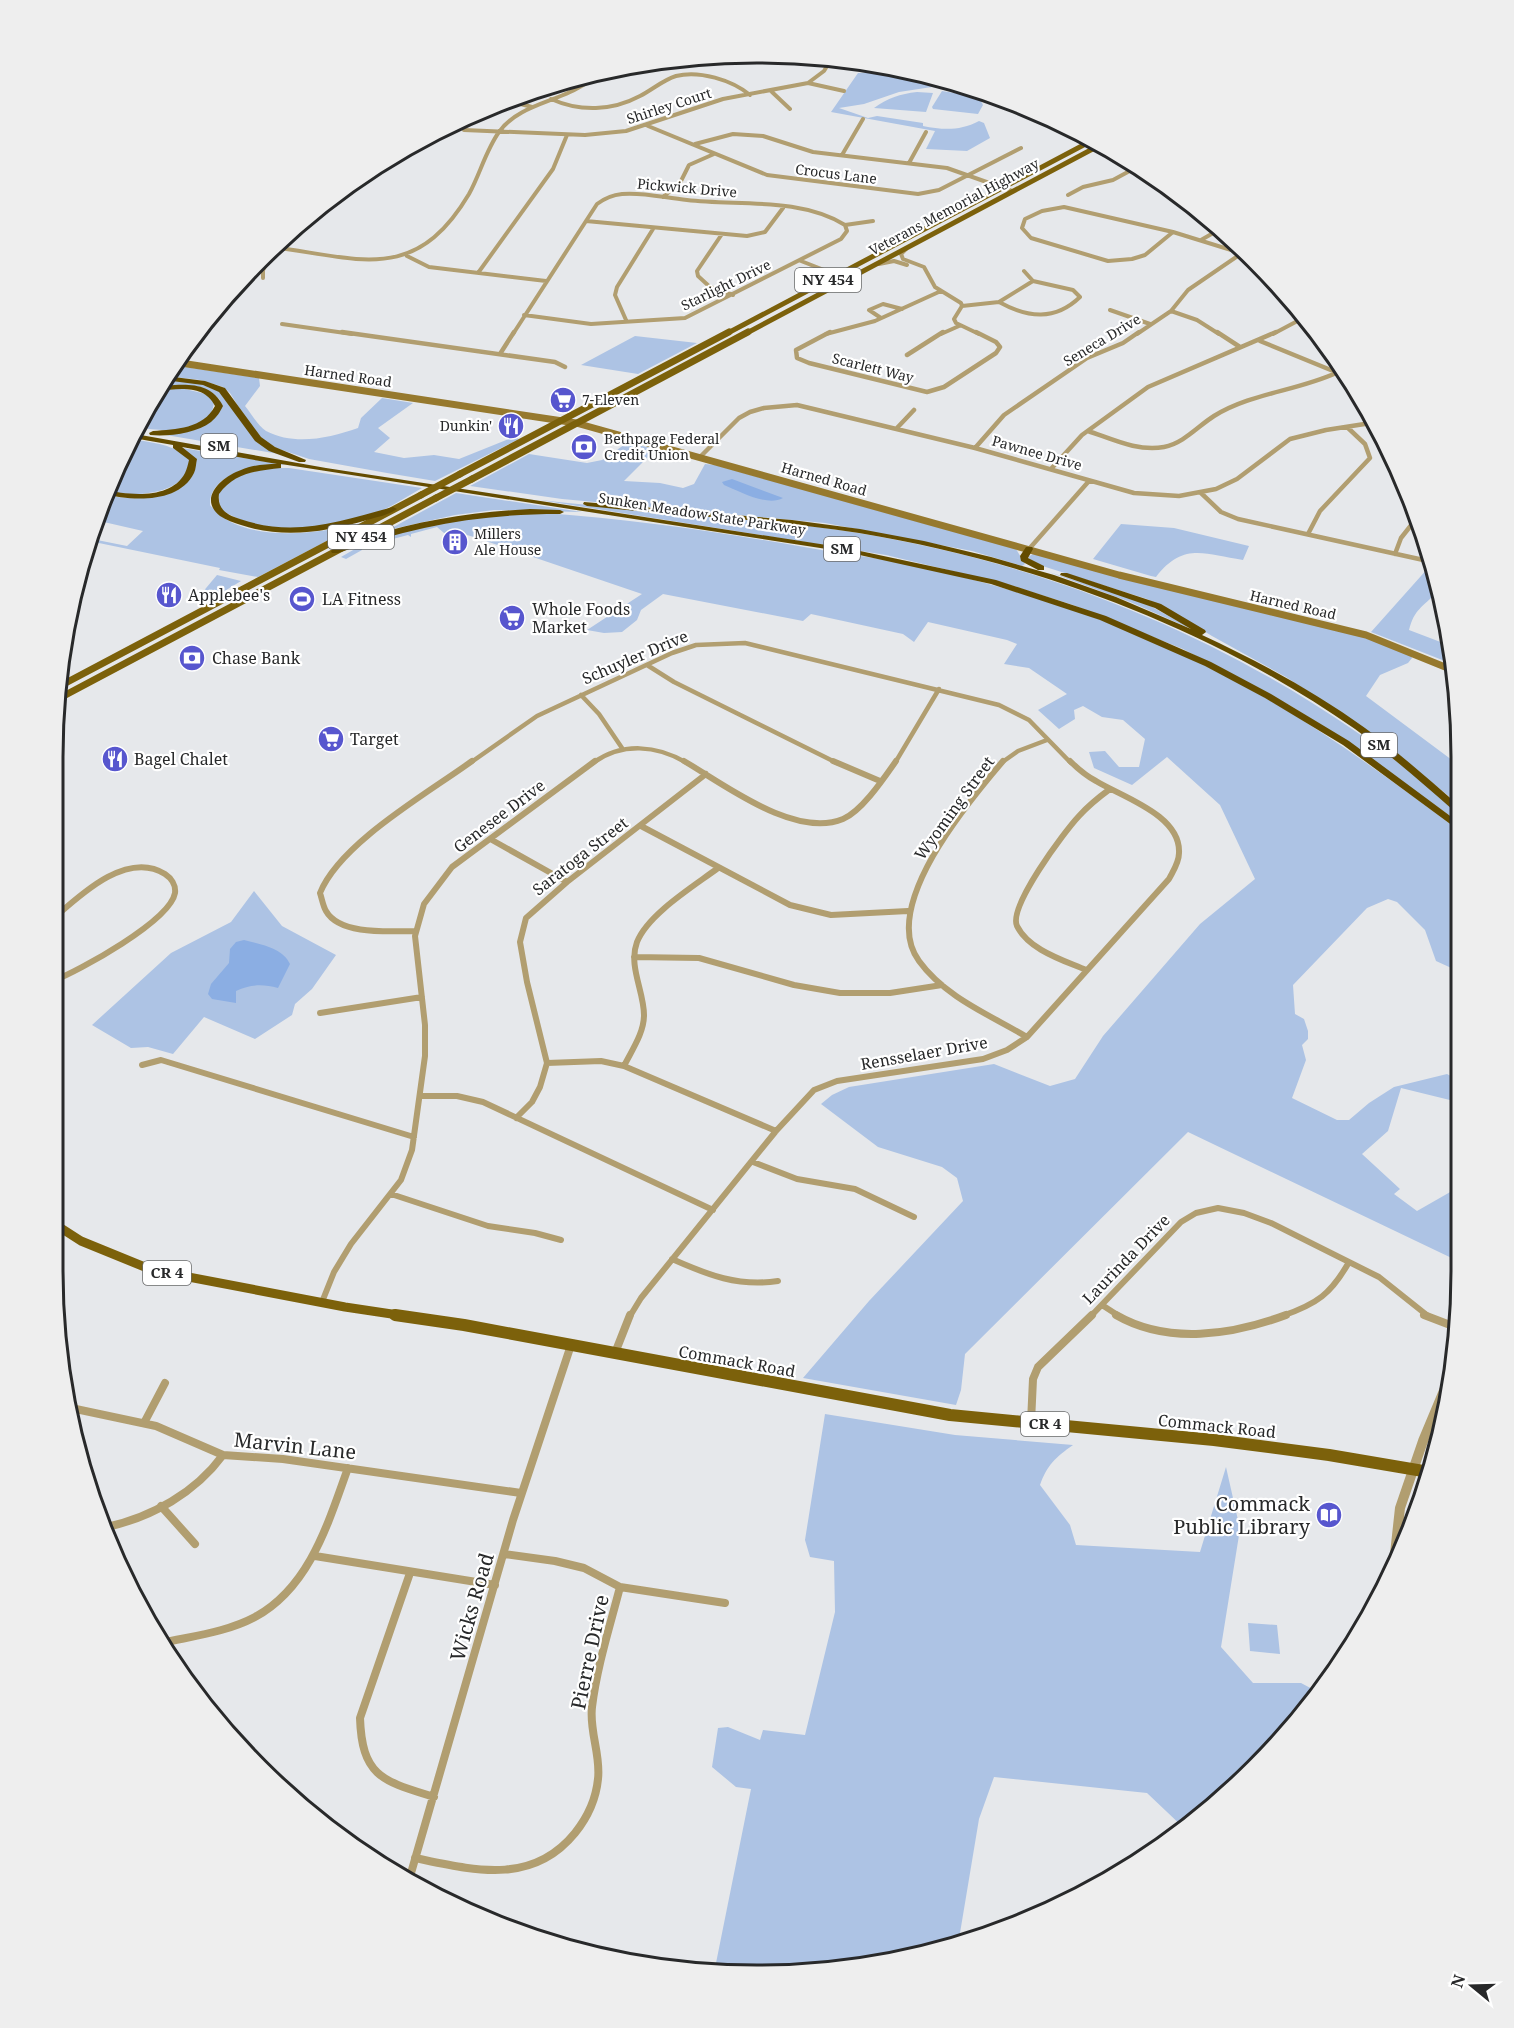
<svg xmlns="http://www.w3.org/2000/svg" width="1514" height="2028" viewBox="0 0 1514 2028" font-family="'Noto Serif',serif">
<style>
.green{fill:#adc3e4}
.water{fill:#8baee3}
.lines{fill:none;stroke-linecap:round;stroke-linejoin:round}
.minor-far3{stroke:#b19e70;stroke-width:4}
.minor-far2{stroke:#b19e70;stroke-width:4.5}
.minor-far1{stroke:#b19e70;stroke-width:6}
.minor{stroke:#b19e70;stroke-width:8}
.tertiary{stroke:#b19e70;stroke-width:10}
.secondary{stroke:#96792e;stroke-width:7}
.primary-far3{stroke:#7c610b;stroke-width:5}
.primary-far2{stroke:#7c610b;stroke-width:7}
.primary-far1{stroke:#7c610b;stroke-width:9}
.primary{stroke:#7c610b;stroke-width:12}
.motorway{fill:#644c00;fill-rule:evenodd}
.primary-bridge{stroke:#7c610b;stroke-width:7}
.labels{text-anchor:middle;stroke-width:4.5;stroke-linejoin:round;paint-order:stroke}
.far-street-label{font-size:14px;fill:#28292a;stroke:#fff}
.far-poi-label{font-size:14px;fill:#28292a;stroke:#fff;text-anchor:start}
.shield{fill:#fff;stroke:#68696a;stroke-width:1.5}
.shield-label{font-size:15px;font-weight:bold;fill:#28292a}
.poi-label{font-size:16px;fill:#28292a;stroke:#fff;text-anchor:start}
.street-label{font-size:16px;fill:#28292a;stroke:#fff}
.near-street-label{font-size:20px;fill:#28292a;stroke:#fff}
.near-poi-label{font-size:20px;fill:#28292a;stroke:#fff;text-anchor:end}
.rim{fill:none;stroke:#28292a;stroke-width:3}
</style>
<rect width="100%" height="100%" fill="#e6e8eb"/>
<path class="green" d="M902,71L949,82L948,84L976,92L932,87L899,92L864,104L839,108L868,118L877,116L923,123V126C943,130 960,131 979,121L984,123L990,138L967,151L926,149L935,131L831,112L858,73Z
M942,91L979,97L983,105L978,114L933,109L932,107Z
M917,92L933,93L926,112L874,108C888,98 900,94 917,92Z
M635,336L697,343L638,374L581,365Z
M171,365L259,378L260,386L245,406C251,413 258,426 266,431C295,446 329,438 358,428L361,418L382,398L413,403L378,428L390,438L374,452L404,458L434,455L459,459L514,437L519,439L435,481L387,473L309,459L276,448L255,433L230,393L223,387L200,380L166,376Z
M164,379L194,382L218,389L252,435L279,454L160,434L194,429L220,409V400C205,384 181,388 159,388Z
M181,388L206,394L214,401C213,435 162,432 138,427L157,391Z
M132,439C153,443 175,444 190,460C189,495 131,499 105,490Z
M633,444L656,449L624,481L660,483L683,488L694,484L705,464L715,465L1016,549L1025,564L1022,566L972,551L825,523L562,499L470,486L529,454L587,463L602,460L624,445Z
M182,448L286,465C260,464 209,472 210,505C241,545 320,534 361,523L258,577L219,570L220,568L94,542L97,540L127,546L143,531L95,520L104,494C122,499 143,500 161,495C184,487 212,468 182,448Z
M269,468H289L422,488C408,496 393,506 375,514C329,533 264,538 220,509L218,492L234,477Z
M456,493L582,512L494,510L455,515L388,530Z
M540,500C652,513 765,517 876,536C1048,567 1211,632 1355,731C1391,755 1424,783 1456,811L1457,821L1343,739L1291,706L1183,649L1073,605L1010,585L886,555Z
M545,513C632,519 718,532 804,547C835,553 866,556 897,562C988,581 1080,608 1165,646C1274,695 1362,758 1457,829L1458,971L1436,961L1425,930L1397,902L1388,899L1367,908L1293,985L1295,1014L1304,1019L1308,1031V1039L1302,1045L1306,1060L1292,1098L1337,1120H1349L1369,1103L1394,1087L1447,1074L1458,1080V1102L1401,1088L1388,1131L1362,1154L1400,1189L1394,1194L1417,1211L1459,1187L1460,1262L1188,1132L965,1354L961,1390L956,1405L803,1378L869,1301L963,1201L957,1178L942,1167L878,1147L821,1104L832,1095L849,1087L994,1064L1050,1086L1075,1079L1103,1036L1200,924L1255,879L1220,805L1167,757L1132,785L1094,768L1089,752L1105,751L1119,767H1139L1145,739L1123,720L1102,717L1083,706L1074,710L1075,719L1059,729L1038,710L1067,694L1029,668L1004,664L1017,644L1007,640L928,622L914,642L903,634L811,614L803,621L663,594L641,610L637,620L622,632L604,633L587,630L642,594L477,538L457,532L444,533L437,527L411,534V537L408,535L362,547V550L346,559L341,557L367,542L457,518Z
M1121,524L1174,528L1249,546L1243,560C1204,554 1183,542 1156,577L1151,576L1093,559Z
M1033,554L1359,635L1411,654L1412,658L1408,663L1380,675L1366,696L1456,763V802L1371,733L1286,677L1212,636L1168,609L1147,599L1033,563L1028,557Z
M1429,567L1436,593C1423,607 1414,609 1409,630L1451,646L1455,665L1371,632Z
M1049,572L1143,602L1196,631L1130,602Z
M217,575L241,581L223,592L196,600Z
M254,891L282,926L336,955L312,989L295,1004L292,1015L255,1039L204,1017L173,1054L148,1047L131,1048L92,1025L171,953L231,922Z
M825,1414L955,1435L1073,1445C1056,1457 1047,1465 1040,1485L1070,1525L1076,1545L1200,1552L1226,1467L1240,1529L1221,1647L1253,1683H1301L1318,1692L1286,1736L1186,1830L1147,1793L994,1777L979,1819L958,1945L939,1952L803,1974L715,1968L751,1789L736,1787L712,1767L718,1728L728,1727L760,1740L763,1730L805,1735L835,1612L834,1561L810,1557L805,1540Z
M1248,1623L1277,1625L1280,1654L1250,1651Z"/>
<path class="water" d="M732,479L783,498C767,507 739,491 724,485L722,482Z
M244,940C260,944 283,948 290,964L278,988C263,984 251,984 236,991V1003L212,999L208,994L211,984L229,963L230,949L236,942Z"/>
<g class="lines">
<path class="minor-far3" d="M735,55L829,62
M560,82L579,87
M808,83L844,91
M772,92L790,109
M992,94V102L1025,109
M551,99C580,112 612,111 640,96C652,90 663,80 676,76C699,70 732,80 750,95
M509,101L532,107
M648,126L767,175L918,194L939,190L1021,148
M464,130L585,135L626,131L723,99L808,83L824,71L832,58
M695,144L733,134L763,136L813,152L947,168L1012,191
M842,155L863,119
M909,163L926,132
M1068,195L1083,187L1113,180L1137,167
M663,197L680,183L689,165L714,154
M1064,207L1173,232L1145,255L1132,259L1108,261L1031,238L1022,228L1025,219L1042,211Z
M586,221L747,236L765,232L783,208
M845,225L873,221
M1173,232L1247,255
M722,234L697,271L698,276L710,287L733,295
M1201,240L1222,228
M272,247C359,258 415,285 469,194C480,174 486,150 499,132C515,109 547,103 570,92C583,86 594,78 606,71
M906,249L901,254L903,259L924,267L935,287L961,303L962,306L954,319L956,323L979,334
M407,256L429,267L546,281
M801,261L847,279
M879,264L894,261L907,265
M1024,271L1033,281
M478,273L553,169L567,135
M263,278V270L275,248
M1033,281L1073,290L1080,297C1055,321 1028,318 999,302Z
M962,306L999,302
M1110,310L1150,324
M1171,311L1197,320L1219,334
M524,315L591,324L685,318L841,239L847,231L845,225
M881,318L869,310L883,304L902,309
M626,320L615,295L617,287L653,229
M282,324L352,334
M513,334L597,204C605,198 612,195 622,194C644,192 665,198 687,200C738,206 799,197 845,225
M826,334L875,321L941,291
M941,334L959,326
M1137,334L1171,311L1188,290L1242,253
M1273,334L1305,317"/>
<path class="minor-far2" d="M342,332L555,362L565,367
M830,332L796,350L797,358L809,363L927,392L944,387L996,353L1000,347L996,342L976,332
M1217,332L1240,347
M1260,341L1343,375
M500,354L514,332
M907,355L943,332
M897,428L914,410
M1088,431C1112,439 1138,452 1164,447C1184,443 1198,426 1214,416C1251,393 1297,391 1336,373
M975,448L1004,415L1087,358L1123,343L1139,332
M700,457L739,418L750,412L764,408L797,405L975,448L1134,493L1179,496L1216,489L1237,479L1290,439L1326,430L1371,423
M1051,469L1082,435L1148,387L1276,332
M1201,493L1221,512L1238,519L1428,561
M1308,534L1320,511L1370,458L1365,444L1347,427
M1029,549L1089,481
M1395,554L1401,538L1416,519
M647,665L674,682L837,763
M581,695L599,714L622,748
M470,763L537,716L672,653L696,645L745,643L999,705L1029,720L1071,763
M593,763C622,742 657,745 687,763
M895,763L939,689
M1001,763L1018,751L1047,740"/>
<path class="minor-far1" d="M684,761C725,785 795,839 843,819C862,811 884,778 896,761
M833,761L880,781
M1003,761C968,802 879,907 919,961C945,997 990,1015 1027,1037
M641,826L790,905L831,915L908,911
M492,840L567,882
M53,919C80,895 127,850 165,874C171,878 176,885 175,893C170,921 79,971 53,981
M416,931C392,931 340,936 326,911C323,906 322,899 320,893C340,843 428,793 472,761
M634,957L699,958L794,985L840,993H890L942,985
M1086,970C1063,960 1029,950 1017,926C1008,907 1064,832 1079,816C1088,806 1099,797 1110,789
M320,1013L422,997
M547,1063L601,1061L624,1066L776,1131
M142,1065L161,1060L414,1137
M624,1066C632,1050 644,1033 644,1015C644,991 628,966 637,942C648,914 694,886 718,868
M421,1096H457L483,1102L713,1210
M516,1118L532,1102L540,1087L547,1063L527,982L520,942L526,918L567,882L706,774
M753,1162L797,1179L855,1189L914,1217
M391,1194L488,1226L535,1233L561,1240
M672,1259C708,1275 738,1287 778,1281
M322,1302L334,1272L351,1244L401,1180L412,1150L425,1056V1025L415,936L424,904L452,867L595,761
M1102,1305L1119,1316
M630,1316L641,1298L776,1131L814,1090L837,1081L983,1059L1007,1050L1027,1037L1169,879C1173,871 1179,863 1179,853C1181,815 1122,797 1096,781C1086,776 1078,769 1070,761
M1091,1316L1181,1222L1196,1213L1218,1208L1244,1213L1271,1223L1379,1277L1428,1316
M1282,1316C1317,1304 1331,1294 1349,1262"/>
<path class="minor" d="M1116,1315C1168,1345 1232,1335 1286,1315
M1424,1315L1458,1328
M615,1353L630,1315
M71,1408L156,1426L223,1455L283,1459L521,1493
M1031,1422L1033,1379L1038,1367L1092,1315
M144,1423L165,1383
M161,1506L195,1544
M107,1527C152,1517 195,1493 223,1455
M504,1554L555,1561L584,1568L620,1587L725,1603
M315,1556L495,1585
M410,1573L360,1718C362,1777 383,1781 434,1797
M162,1643C193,1636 227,1632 255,1617C310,1587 328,1523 348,1468
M415,1858C473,1870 532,1886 575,1833C587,1818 596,1799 598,1779C601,1755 589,1731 592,1707C597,1666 610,1626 620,1587
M409,1880L513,1520L571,1345"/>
<path class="tertiary" d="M1394,1563L1400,1508L1423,1441L1446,1386"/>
<path class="secondary" d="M174,362L576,423L1119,575L1366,635L1455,671"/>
<path class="primary-far3" d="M726,334L1093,140
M745,334L1102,144"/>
<path class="primary-far2" d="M460,474L729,332
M472,479L748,332
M58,687L421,495
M56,700L436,498"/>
<path class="primary-far1" d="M53,1223L81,1241L152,1270L345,1307L405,1316"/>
<path class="primary" d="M395,1315L464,1325L950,1415L1214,1440L1329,1455L1429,1472"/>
<path class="motorway" d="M166,376L205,381L225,388L261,437L275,447L306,460L305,462H299L269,451L255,441L219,392L203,385L164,380Z
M175,385C195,384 213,386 223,406C220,412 217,417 211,422C197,433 168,437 150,435L149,433L153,431C176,429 203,429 215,406C204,384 178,389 158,391L160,386Z
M135,434L326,468L846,548L996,580L1106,616L1211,662L1271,694L1349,741L1457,821V829L1343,745L1265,698L1205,666L1100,620L991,584L846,552L281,464V468C256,471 235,472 219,494C217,509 227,515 240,519C295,538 340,521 393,507L397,509C389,515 377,517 367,520C326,532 283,539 241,525C234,523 226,520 220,516C197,498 223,476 241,470C252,465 265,464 277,464L182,447L197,459C196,463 196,469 194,473C179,504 131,501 104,494L105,490C129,495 171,500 185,473C187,469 188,464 189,460L173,448V445L133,438Z
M584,502L792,520L860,529L924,541L991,557L1054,575L1116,597L1191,629L1155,608L1060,575L1061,573H1067L1161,604L1205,630L1206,632L1202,635C1258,661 1314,691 1365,728C1397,751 1426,777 1456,803V811L1453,810C1421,782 1389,754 1355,729C1209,627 1034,562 859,533C769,519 677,516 587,506L583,504Z
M530,509L560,510L564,512L560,514C479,514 414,526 338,553H332L331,551C341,544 357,540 370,536C422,520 475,512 530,509Z
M1026,547H1032L1033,549L1028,558L1044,566V570H1038L1021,561L1020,556Z"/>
<path class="primary-bridge" d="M421,495L460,474
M436,498L472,479"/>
</g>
<defs>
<symbol id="supermarket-disc" viewBox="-11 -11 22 22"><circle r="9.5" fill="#5756ce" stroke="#fff"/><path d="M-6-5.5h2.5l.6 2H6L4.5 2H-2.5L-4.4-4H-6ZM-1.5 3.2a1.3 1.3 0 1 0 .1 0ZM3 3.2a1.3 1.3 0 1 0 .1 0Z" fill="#fff"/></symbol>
<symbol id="restaurant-disc" viewBox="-11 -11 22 22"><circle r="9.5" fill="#5756ce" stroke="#fff"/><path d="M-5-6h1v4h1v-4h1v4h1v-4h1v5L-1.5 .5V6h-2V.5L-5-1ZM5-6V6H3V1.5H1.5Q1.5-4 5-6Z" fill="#fff"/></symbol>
<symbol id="bank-disc" viewBox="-11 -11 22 22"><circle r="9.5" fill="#5756ce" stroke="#fff"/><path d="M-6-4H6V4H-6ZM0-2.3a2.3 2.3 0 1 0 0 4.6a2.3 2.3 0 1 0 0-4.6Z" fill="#fff"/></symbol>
<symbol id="building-disc" viewBox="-11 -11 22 22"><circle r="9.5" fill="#5756ce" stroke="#fff"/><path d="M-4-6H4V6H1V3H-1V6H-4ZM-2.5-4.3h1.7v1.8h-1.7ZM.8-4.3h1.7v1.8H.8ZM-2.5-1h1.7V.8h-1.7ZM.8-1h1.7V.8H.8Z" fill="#fff"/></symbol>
<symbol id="stadium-disc" viewBox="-11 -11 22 22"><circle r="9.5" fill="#5756ce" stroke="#fff"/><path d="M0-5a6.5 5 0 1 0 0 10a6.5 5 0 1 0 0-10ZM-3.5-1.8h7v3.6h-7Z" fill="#fff"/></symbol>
<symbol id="library-disc" viewBox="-11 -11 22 22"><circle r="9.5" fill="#5756ce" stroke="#fff"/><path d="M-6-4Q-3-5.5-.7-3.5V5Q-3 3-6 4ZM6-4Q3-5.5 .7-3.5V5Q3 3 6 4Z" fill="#fff"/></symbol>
</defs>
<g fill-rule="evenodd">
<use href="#supermarket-disc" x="548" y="385" width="30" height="30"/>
<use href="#restaurant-disc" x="496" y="411" width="30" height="30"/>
<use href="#bank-disc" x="569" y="432" width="30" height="30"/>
<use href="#building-disc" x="440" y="527" width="30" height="30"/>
<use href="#restaurant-disc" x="154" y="580" width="30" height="30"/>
<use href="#stadium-disc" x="287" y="584" width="30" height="30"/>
<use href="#supermarket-disc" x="497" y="603" width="30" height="30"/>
<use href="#bank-disc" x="177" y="643" width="30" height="30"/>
<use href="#supermarket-disc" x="316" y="724" width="30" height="30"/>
<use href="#restaurant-disc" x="100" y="744" width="30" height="30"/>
<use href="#library-disc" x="1314" y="1500" width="30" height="30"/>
</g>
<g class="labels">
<g class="far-street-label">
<text transform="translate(669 106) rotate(-18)" y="5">Shirley Court</text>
<text transform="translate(836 174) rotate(7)" y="5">Crocus Lane</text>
<text transform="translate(687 188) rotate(5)" y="5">Pickwick Drive</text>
<text transform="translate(954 207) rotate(-28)" y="5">Veterans Memorial Highway</text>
<text transform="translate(726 285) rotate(-26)" y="5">Starlight Drive</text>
<text transform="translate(1102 340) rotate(-31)" y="5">Seneca Drive</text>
<text transform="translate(873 368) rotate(14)" y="5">Scarlett Way</text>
<text transform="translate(348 376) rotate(8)" y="5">Harned Road</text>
<text transform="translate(1037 453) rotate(16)" y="5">Pawnee Drive</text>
<text transform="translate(824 479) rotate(16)" y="5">Harned Road</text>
<text transform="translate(702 514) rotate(9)" y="5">Sunken Meadow State Parkway</text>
<text transform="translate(1293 605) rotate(13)" y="5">Harned Road</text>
</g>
<g class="far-poi-label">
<text x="582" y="405">7-Eleven</text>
<text x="492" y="431" text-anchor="end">Dunkin'</text>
<text x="604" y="444">Bethpage Federal<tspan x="604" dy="16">Credit Union</tspan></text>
<text x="474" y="539">Millers<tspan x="474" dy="16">Ale House</tspan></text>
</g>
<g class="shield">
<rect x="795" y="268" width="66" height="24" rx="4.5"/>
<rect x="201" y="434" width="36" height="24" rx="4.5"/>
<rect x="328" y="525" width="66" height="24" rx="4.5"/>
<rect x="824" y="537" width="36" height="24" rx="4.5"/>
<rect x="1361" y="733" width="36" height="24" rx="4.5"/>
<rect x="143" y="1261" width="48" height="24" rx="4.5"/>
<rect x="1021" y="1412" width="48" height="24" rx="4.5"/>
</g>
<g class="shield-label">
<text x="828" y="285">NY 454</text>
<text x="219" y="451">SM</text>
<text x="361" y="542">NY 454</text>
<text x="842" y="554">SM</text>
<text x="1379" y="750">SM</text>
<text x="167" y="1278">CR 4</text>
<text x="1045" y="1429">CR 4</text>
</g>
<g class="poi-label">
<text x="188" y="601">Applebee's</text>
<text x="322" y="605">LA Fitness</text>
<text x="532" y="615">Whole Foods<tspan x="532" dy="18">Market</tspan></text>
<text x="212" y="664">Chase Bank</text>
<text x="350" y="745">Target</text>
<text x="134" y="765">Bagel Chalet</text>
</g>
<g class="street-label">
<text transform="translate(635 657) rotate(-23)" y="6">Schuyler Drive</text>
<text transform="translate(954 808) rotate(-54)" y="6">Wyoming Street</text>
<text transform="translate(499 816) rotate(-37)" y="6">Genesee Drive</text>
<text transform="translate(580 856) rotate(-38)" y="6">Saratoga Street</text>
<text transform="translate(924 1053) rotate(-10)" y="6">Rensselaer Drive</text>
<text transform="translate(1126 1259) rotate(-46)" y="6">Laurinda Drive</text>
<text transform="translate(737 1361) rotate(10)" y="6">Commack Road</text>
<text transform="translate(1217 1426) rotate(6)" y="6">Commack Road</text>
</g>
<g class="near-street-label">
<text transform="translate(295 1446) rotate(6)" y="7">Marvin Lane</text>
<text transform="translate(472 1607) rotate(-74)" y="7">Wicks Road</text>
<text transform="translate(590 1652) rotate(-78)" y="7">Pierre Drive</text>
</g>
<g class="near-poi-label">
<text x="1310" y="1511">Commack<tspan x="1310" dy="23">Public Library</tspan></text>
</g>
</g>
<path d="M0 0H1514V2028H0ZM757 63H757A694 694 0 0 1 1451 757V1271A694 694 0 0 1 757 1965H757A694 694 0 0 1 63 1271V757A694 694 0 0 1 757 63Z" fill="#eee" fill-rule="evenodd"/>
<path class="rim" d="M757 63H757A694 694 0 0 1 1451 757V1271A694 694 0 0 1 757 1965H757A694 694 0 0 1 63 1271V757A694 694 0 0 1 757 63Z"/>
<g transform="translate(1472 1986) rotate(289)" stroke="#ffffff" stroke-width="4.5" paint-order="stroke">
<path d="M0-4.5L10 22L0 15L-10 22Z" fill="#28292a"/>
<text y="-9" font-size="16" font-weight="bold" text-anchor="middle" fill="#28292a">N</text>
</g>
</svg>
